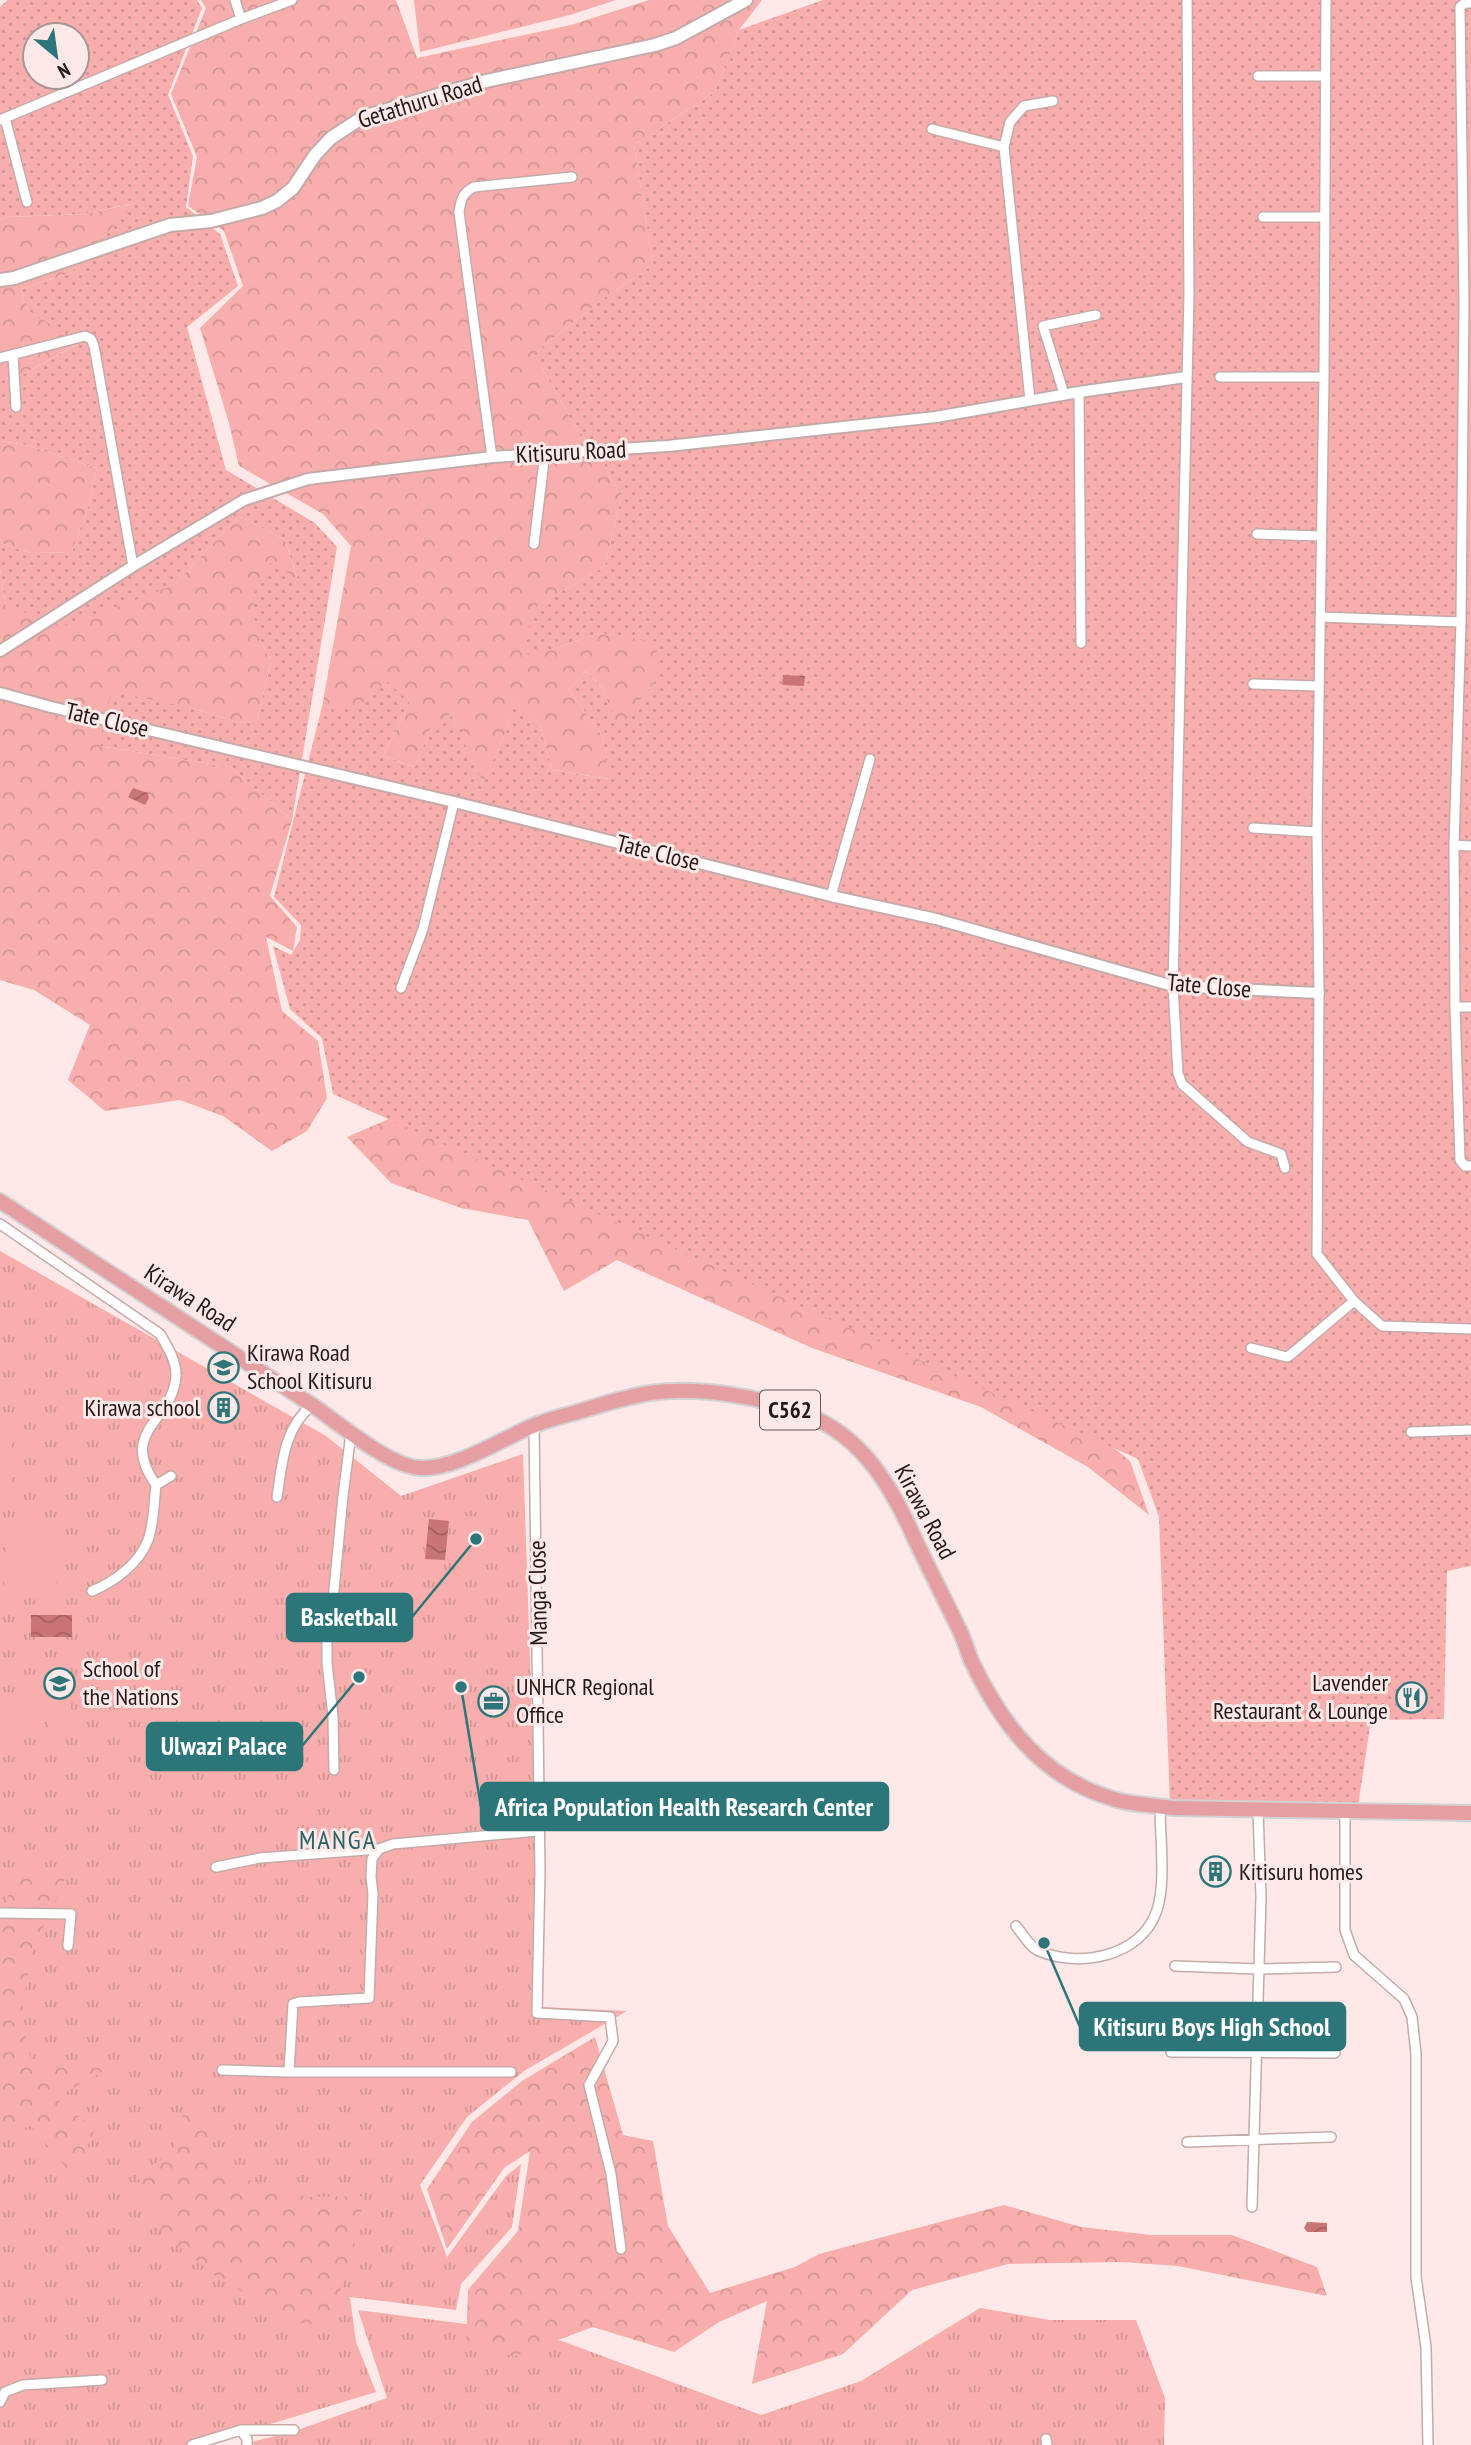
<svg xmlns="http://www.w3.org/2000/svg" width="1471" height="2445" viewBox="0 0 1471 2445" font-family="'PT Sans Narrow',sans-serif">
<style>
.grass{fill:url(#grass-tufts)}
.forest{fill:url(#forest-crowns)}
.park{fill:#f7aead}
.garden{fill:url(#garden-dots);fill-rule:evenodd}
.water{fill:url(#water-waves)}
.lines{fill:none;stroke-linecap:round;stroke-linejoin:round}
.minor-casing{stroke:#c4abaa;stroke-width:12}
.tertiary-casing{stroke:#c4abaa;stroke-width:14}
.secondary-casing{stroke:#c4abaa;stroke-width:16}
.primary-casing{stroke:#d3d1d1;stroke-width:18}
.minor{stroke:#fff;stroke-width:9}
.tertiary{stroke:#fff;stroke-width:10}
.secondary{stroke:#fff;stroke-width:12}
.primary{stroke:#e59ea1;stroke-width:14}
.labels{text-anchor:middle;stroke-width:6;stroke-linejoin:round;paint-order:stroke}
.shield{fill:#fee9e8;stroke:#645757;stroke-width:2}
.shield-label{font-size:23px;font-weight:bold;fill:#221919}
.street-label{font-size:24px;fill:#221919;stroke:#fee9e8}
.poi-label{font-size:24px;fill:#221919;stroke:#fee9e8;text-anchor:start}
.neighbourhood-label{font-size:26px;letter-spacing:2px;fill:#286265;stroke:#fee9e8}
.leader{fill:none;stroke:#2c767a;stroke-width:2.5}
.callout-dot{fill:#2c767a;stroke:#fee9e8;stroke-width:2.5}
.callout{fill:#2c767a;stroke:#2c767a;stroke-width:2.5}
.callout-label{font-size:26px;text-anchor:middle;font-weight:bold;fill:#fff}
</style>
<defs>
<pattern id="grass-tufts" width="24" height="20" patternUnits="userSpaceOnUse" patternTransform="scale(1.75)"><rect width="24" height="20" fill="#f7aead"/><path d="M3 7l-1-3M5 7V3M7 7l1-3M15 17l-1-3M17 17v-4M19 17l1-3" fill="none" stroke="#d39594"/></pattern>
<pattern id="forest-crowns" width="20" height="18" patternUnits="userSpaceOnUse" patternTransform="scale(1.75)"><rect width="20" height="18" fill="#f7aead"/><path d="M2 6a3 3 0 1 1 6 0M12 15a3 3 0 1 1 6 0" fill="none" stroke="#d39594"/></pattern>
<pattern id="garden-dots" width="8" height="8" patternUnits="userSpaceOnUse" patternTransform="scale(1.75)"><rect width="8" height="8" fill="#f7aead"/><path d="M2 2h.1M6 6h.1" fill="none" stroke="#d39594" stroke-width="1.8" stroke-linecap="round"/></pattern>
<pattern id="water-waves" width="16" height="10" patternUnits="userSpaceOnUse" patternTransform="scale(1.75)"><rect width="16" height="10" fill="#ca7575"/><path d="M0 5q4-4 8 0t8 0" fill="none" stroke="#a45f5f"/></pattern>
</defs>
<rect width="100%" height="100%" fill="#fee9e8"/>
<path class="grass" d="M0,1251L326,1436L401,1496L523,1454L542,2007L627,2011L524,2071L467,2117L420,2185L447,2257L506,2176L521,2164L512,2227L461,2284L456,2310L350,2297L356,2342L376,2392L201,2445H0Z
M980,2308L1050,2320H1136L1165,2398L1164,2445H239L292,2432L387,2398L358,2310L543,2334L761,2415L861,2381Z"/>
<path class="forest" d="M201,0H396L417,58L571,25L649,0H762L739,30L715,92L634,145L653,265L604,298L534,354L572,421L603,462L621,497L605,566L533,608L548,651L599,633L657,641V679L619,729L601,686L586,671L569,689L602,736L610,779L552,770L540,725L516,701L506,732L483,784L451,714L433,724L415,767L383,756L410,702L322,707L351,546L323,514L239,466L229,423L200,328L243,286L224,231L188,206L197,157L171,94L206,8Z
M414,0H616L570,15L420,52Z
M136,203L71,273L21,289L26,309L81,342L20,376L0,380V220L7,217L84,214Z
M0,441L26,445L97,468L88,507L72,552L31,553L0,543Z
M239,516L285,540L298,582L255,630L271,661L257,720L241,723L191,708L99,746L230,767L292,820L270,896L297,927L293,951L266,937L282,1011L318,1041L327,1098L307,1131L272,1151L223,1116L180,1100L105,1111L68,1080L90,1025L34,990L0,980V569L6,607L174,585Z
M438,1098L1035,1385L1130,1461L1149,1515L1088,1467L981,1407L812,1348L617,1260L564,1291L528,1220L461,1208L391,1183L347,1137Z
M69,1869L31,1955L21,2019L31,2059L107,2069L55,2098L95,2129L74,2177L31,2126L0,2135V1922L16,1875Z
M595,2037L623,2135L653,2141L668,2226L710,2293L795,2267L819,2254L1004,2205L1081,2227L1151,2235H1232L1317,2267L1327,2296L1178,2266L1122,2262L1008,2264L912,2290L843,2354L752,2384L767,2301L719,2322L674,2352L593,2327L514,2356L466,2346L468,2290L518,2231L530,2151L504,2168L447,2249L427,2189L472,2122L522,2081Z
M190,2090L221,2172L308,2197L364,2196L349,2271L325,2326L293,2322L217,2277L164,2234L137,2175L172,2153Z
M0,2166L10,2194L0,2210Z"/>
<path class="park" d="M0,1427H11L13,1506L0,1507Z
M465,1516L489,1517L487,1561L462,1560Z
M6,1521L58,1522L56,1592L4,1591Z
M0,1693H14L15,1749H0Z
M21,1695H45V1735L21,1736Z
M71,1695L72,1735L49,1736L48,1696Z"/>
<path class="garden" d="M8,0H197L202,8L168,95L193,156L186,207L220,234L238,286L187,327L226,470L315,523L337,547L292,820L230,767L99,746L111,691L191,708L241,723L257,720L271,661L255,630L254,594L272,560L298,581L285,540L239,516L174,585L70,625L6,607L0,569V543L31,553L72,552L88,507L97,468L26,445L0,441V380L20,376L80,343L26,309L21,289L71,273L135,203L84,214L7,217L0,220V7ZM35,35H77V77H35Z
M823,0H1471V1566L1447,1571L1444,1719L1371,1720L1358,1806L1170,1803L1159,1517L1138,1459L333,1094L322,1038L290,1009L273,946L291,955L300,940L301,925L274,897L322,707L362,704L386,681L410,702L383,756L415,767L433,723L451,714L483,783L506,732L516,700L540,725L552,770L609,779L602,736L569,689L586,671L601,686L619,728L657,679V642L599,633L548,651L524,655L533,608L605,566L621,497L603,462L572,421L534,354L604,298L653,265L634,145L715,92L739,30Z"/>
<path class="water" d="M783,675L805,676L804,686L782,685Z
M133,788L148,793L149,798L145,805L128,797Z
M429,1519L449,1521L445,1560L425,1559Z
M31,1615H72V1637H31Z
M1307,2222L1327,2223V2232H1307L1304,2228Z"/>
<g class="lines">
<defs>
<path id="minor" d="M235,0L241,19
M1187,0L1189,295L1173,986L1178,1073L1182,1084L1248,1142L1281,1154L1285,1168
M1326,0L1324,377L1317,832L1319,993L1317,1254L1354,1301L1382,1326L1471,1329
M1471,3H1465L1460,7L1464,303L1461,622L1454,845L1455,1007L1460,1160L1465,1166H1471
M1258,76H1325
M5,118L27,202
M0,120L241,19L292,0
M932,129L1004,147
M1263,217H1324
M13,355L16,407
M0,358L85,336L91,339L94,346L133,566
M1220,377H1324
M1079,392L1081,643
M1064,394L1043,326L1096,315
M1030,400L1004,147L1010,122L1024,106L1053,101
M492,457L459,212C461,200 462,193 474,187L572,177
M1257,534L1322,536
M534,544L545,453
M1320,617L1461,622
M1253,684L1319,686
M1253,828L1317,832
M1454,845L1471,846
M831,896L870,759
M401,988L423,929L454,802
M1455,1007H1471
M0,1224L160,1334C167,1346 176,1360 176,1375C174,1422 117,1429 156,1485
M1251,1348L1287,1357L1289,1356L1354,1301
M534,1425L540,1872L537,2013L610,2017L613,2041L589,2085L611,2174L621,2249
M1411,1432L1471,1430
M277,1497C282,1464 284,1428 312,1405
M92,1591C114,1582 139,1564 148,1540C154,1524 154,1502 156,1485L171,1476
M334,1770L333,1716L327,1663V1640L331,1621L343,1496L351,1433
M1345,1811V1930L1354,1955L1404,1999L1412,2017L1416,2054V2277L1426,2347L1428,2445
M216,1867L260,1858L379,1849
M0,1913L71,1914L68,1946
M1016,1926C1022,1933 1029,1946 1037,1950C1078,1969 1142,1957 1157,1910C1166,1884 1160,1835 1160,1807
M1175,1966L1258,1969L1336,1967
M1171,2052L1335,2053
M222,2070L289,2072L293,2004L299,2002L369,1998L373,1894L371,1877L372,1859L379,1849L393,1844L538,1831
M289,2072H511
M1187,2142L1331,2137
M1252,2207L1261,1897L1258,1810
M0,2402L5,2392L23,2385L102,2380
M241,2430H294
M1046,2439L1047,2445
M192,2445L241,2430L247,2439V2445"/>
<path id="tertiary" d="M0,651L133,566L244,500L308,479L492,457L668,446L936,417L1079,392L1186,377
M0,693L51,707L454,802L831,896L936,919L1173,986L1319,993"/>
<path id="secondary" d="M0,280L14,278L170,225L211,221L262,208L277,201L293,188L315,155L331,138L363,117L486,81L655,45L676,38L746,0"/>
<path id="primary" d="M0,1201L312,1405C339,1423 388,1466 420,1468C453,1470 499,1441 528,1428C545,1420 563,1416 581,1411C603,1404 626,1397 650,1393C699,1386 767,1397 812,1417C863,1439 891,1486 913,1535C928,1567 944,1598 959,1629C964,1639 967,1650 971,1660C1002,1726 1044,1780 1117,1800C1135,1805 1153,1805 1172,1808L1471,1813"/>
</defs>
<use href="#minor" class="minor-casing"/>
<use href="#tertiary" class="tertiary-casing"/>
<use href="#secondary" class="secondary-casing"/>
<use href="#primary" class="primary-casing"/>
<use href="#minor" class="minor"/>
<use href="#tertiary" class="tertiary"/>
<use href="#secondary" class="secondary"/>
<use href="#primary" class="primary"/>
</g>
<defs>
<symbol id="school-ring" viewBox="-11 -11 22 22"><circle r="9.5" fill="#fee9e8" stroke="#2c767a" stroke-width="1.5"/><path d="M0-5L7-2L0 1L-7-2ZM-4 1L0 2.5L4 1V4Q0 6-4 4Z" fill="#2c767a"/></symbol>
<symbol id="building-ring" viewBox="-11 -11 22 22"><circle r="9.5" fill="#fee9e8" stroke="#2c767a" stroke-width="1.5"/><path d="M-4-6H4V6H1V3H-1V6H-4ZM-2.5-4.3h1.7v1.8h-1.7ZM.8-4.3h1.7v1.8H.8ZM-2.5-1h1.7V.8h-1.7ZM.8-1h1.7V.8H.8Z" fill="#2c767a"/></symbol>
<symbol id="restaurant-ring" viewBox="-11 -11 22 22"><circle r="9.5" fill="#fee9e8" stroke="#2c767a" stroke-width="1.5"/><path d="M-5-6h1v4h1v-4h1v4h1v-4h1v5L-1.5 .5V6h-2V.5L-5-1ZM5-6V6H3V1.5H1.5Q1.5-4 5-6Z" fill="#2c767a"/></symbol>
<symbol id="office-ring" viewBox="-11 -11 22 22"><circle r="9.5" fill="#fee9e8" stroke="#2c767a" stroke-width="1.5"/><path d="M-6-3h4V-5.5h4V-3h4V5H-6ZM-1-4.5V-3h2v-1.5ZM-6 0V1H6V0Z" fill="#2c767a"/></symbol>
</defs>
<g fill-rule="evenodd">
<use href="#school-ring" x="206" y="1350" width="35" height="35"/>
<use href="#building-ring" x="206" y="1390" width="35" height="35"/>
<use href="#school-ring" x="42" y="1666" width="35" height="35"/>
<use href="#restaurant-ring" x="1394" y="1680" width="35" height="35"/>
<use href="#office-ring" x="476" y="1684" width="35" height="35"/>
<use href="#building-ring" x="1198" y="1854" width="35" height="35"/>
</g>
<g class="labels">
<rect class="shield" x="760" y="1390.5" width="60" height="39" rx="5"/>
<g class="shield-label">
<text x="790" y="1418">C562</text>
</g>
<g class="street-label">
<text transform="translate(420 102) rotate(-17)" y="8">Getathuru Road</text>
<text transform="translate(571 452) rotate(-3)" y="8">Kitisuru Road</text>
<text transform="translate(107 720) rotate(13)" y="8">Tate Close</text>
<text transform="translate(658 853) rotate(14)" y="8">Tate Close</text>
<text transform="translate(1209 986) rotate(5)" y="8">Tate Close</text>
<text transform="translate(190 1298) rotate(33)" y="8">Kirawa Road</text>
<text transform="translate(925 1512) rotate(62)" y="8">Kirawa Road</text>
<text transform="translate(538 1593) rotate(-91)" y="8">Manga Close</text>
</g>
<g class="poi-label">
<text x="247" y="1361">Kirawa Road<tspan x="247" dy="28">School Kitisuru</tspan></text>
<text x="200" y="1416" text-anchor="end">Kirawa school</text>
<text x="83" y="1677">School of<tspan x="83" dy="28">the Nations</tspan></text>
<text x="1388" y="1691" text-anchor="end">Lavender<tspan x="1388" dy="28">Restaurant &amp; Lounge</tspan></text>
<text x="516" y="1695">UNHCR Regional<tspan x="516" dy="28">Office</tspan></text>
<text x="1239" y="1880">Kitisuru homes</text>
</g>
<g class="neighbourhood-label">
<text x="338" y="1849">MANGA</text>
</g>
</g>
<path class="leader" d="M476 1539L412 1617M359 1677L302 1746M461 1687L481 1807M1044 1943L1080 2027"/>
<g class="callout-dot">
<circle cx="476" cy="1539" r="7"/>
<circle cx="359" cy="1677" r="7"/>
<circle cx="461" cy="1687" r="7"/>
<circle cx="1044" cy="1943" r="7"/>
</g>
<g class="callout">
<rect x="287" y="1594" width="125" height="47" rx="7"/>
<rect x="147" y="1723" width="155" height="47" rx="7"/>
<rect x="481" y="1783" width="407" height="47" rx="7"/>
<rect x="1080" y="2003" width="265" height="47" rx="7"/>
</g>
<g class="callout-label">
<text x="349" y="1626">Basketball</text>
<text x="224" y="1755">Ulwazi Palace</text>
<text x="684" y="1816">Africa Population Health Research Center</text>
<text x="1212" y="2036">Kitisuru Boys High School</text>
</g>
<g transform="translate(56 56) rotate(151)"><circle r="33" fill="#fee9e8" stroke="#a69695" stroke-width="2"/>
<path d="M0-5L12 26L0 18L-12 26Z" fill="#2c767a"/>
<text y="-10" font-size="19" font-weight="bold" text-anchor="middle" fill="#221919">N</text>
</g>
</svg>
